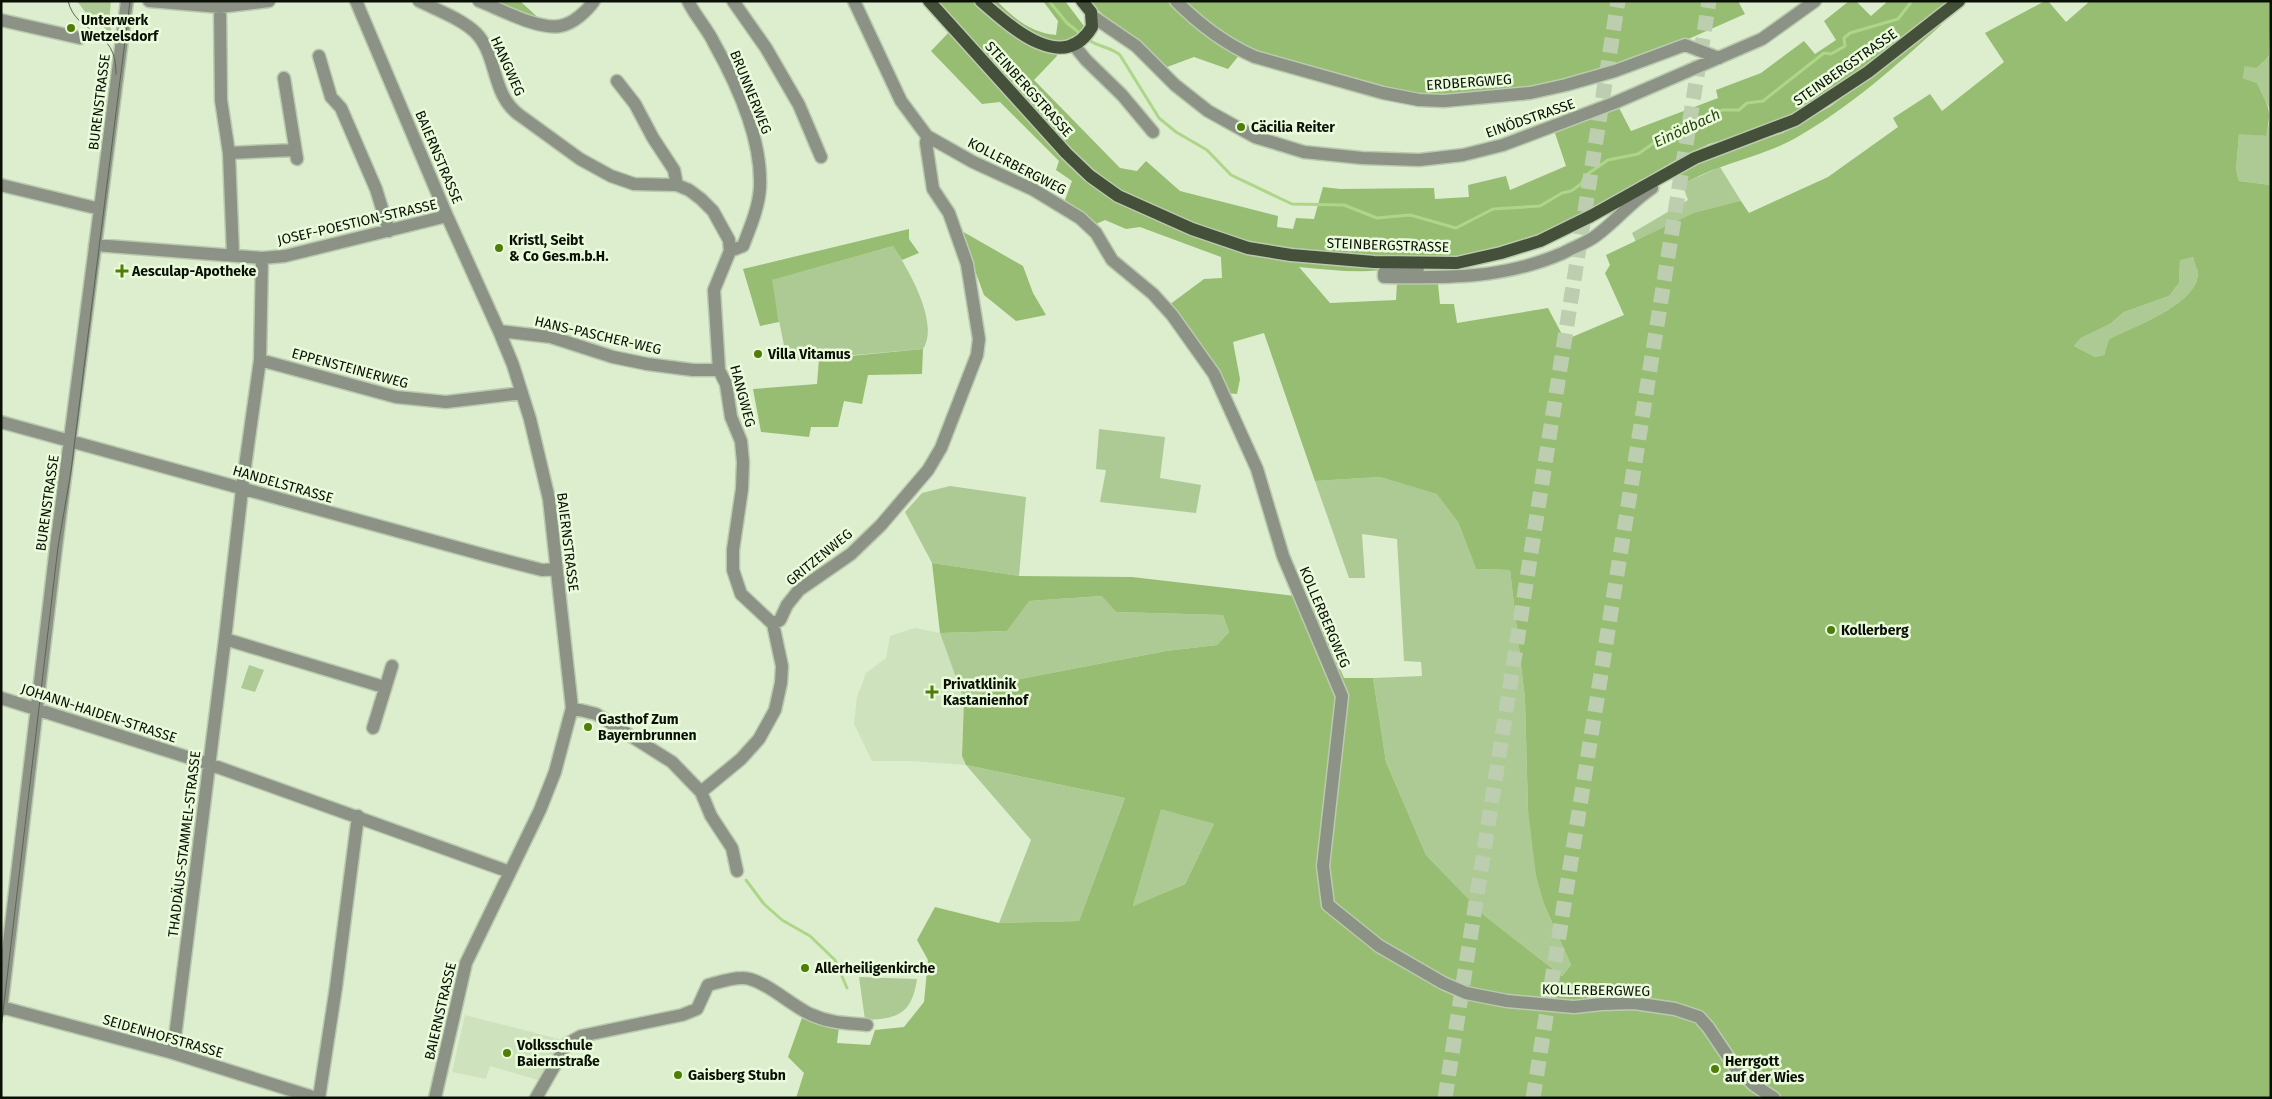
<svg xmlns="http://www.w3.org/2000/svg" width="2272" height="1099" viewBox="0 0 2272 1099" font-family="'Fira Sans',sans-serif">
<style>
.built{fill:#cee3bd}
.green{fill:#adca94}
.forest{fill:#96bd71;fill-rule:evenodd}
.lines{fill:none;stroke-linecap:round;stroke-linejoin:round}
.stream{stroke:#aed689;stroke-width:3}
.highway-tunnel{stroke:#bdcdb0;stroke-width:15;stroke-dasharray:15 8;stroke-linecap:butt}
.minor-casing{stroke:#bbcaae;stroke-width:15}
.major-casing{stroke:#bbcaae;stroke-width:15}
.minor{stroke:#8c9386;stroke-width:12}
.major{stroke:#44503a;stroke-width:12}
.tram{stroke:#5c6654;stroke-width:1}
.poi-dot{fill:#4f7e08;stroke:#e9fbdb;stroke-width:2}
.labels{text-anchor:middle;stroke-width:5;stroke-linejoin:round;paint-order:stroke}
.poi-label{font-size:14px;font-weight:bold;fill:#0b1006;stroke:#e9fbdb;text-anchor:start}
.street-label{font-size:14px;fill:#0b1006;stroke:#e9fbdb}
.water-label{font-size:15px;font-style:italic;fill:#2b440d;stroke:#e9fbdb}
</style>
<rect width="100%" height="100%" fill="#dceece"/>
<path class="built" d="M915,628L940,633L964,700L962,756L966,765L910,761H872L854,724L857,697L866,673L886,658L890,636Z
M465,1015L563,1040L541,1081L490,1066L486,1079L452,1072Z"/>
<path class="green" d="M77,1H111L109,23L113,35L86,13Z
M2271,50V112L2257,83L2243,78L2245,66L2269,57Z
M2271,118V185L2239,181L2236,170L2239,133L2265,136Z
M1720,167L1741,201L1636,242L1632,233L1688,200L1682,184Z
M893,246C908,269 940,323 923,349L787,361L771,280Z
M2193,257C2194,262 2197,267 2198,272C2199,304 2133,327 2109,339L2104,355L2095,357L2074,346L2081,338L2110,324L2124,312L2169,296L2179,283L2180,259Z
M1099,429L1165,437L1160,478L1201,485L1196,513L1100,502L1106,470L1096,469Z
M1380,477L1438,494L1458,522L1476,569L1510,570L1525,699L1528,810L1544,904L1571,965L1562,976L1485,916L1426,855L1386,762L1373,678L1422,676L1421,662L1404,661L1397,539L1362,534L1365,578H1349L1315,481Z
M950,486L1026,497L1019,576L932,563L905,512L922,493Z
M1103,596L1116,612L1223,615L1229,632L1217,645L1166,651L1020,679L964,700L940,633L1007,631L1028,601Z
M249,665L264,670L255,692L241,688Z
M966,765L1125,798L1079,921L999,923L1031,840Z
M1161,808L1214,824L1185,884L1133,906Z
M859,977L917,979C912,1014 898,1019 865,1020Z"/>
<path class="forest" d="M484,1H520L543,22Z
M937,1H972L1028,44L1044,52L1056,53L1057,56L1034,80L1120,168L1137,171L1146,161L1180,191L1278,216L1277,227L1293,229L1296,218L1314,219L1323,187L1340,189L1434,188L1435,199L1469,197L1468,185L1506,176L1510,190L1566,166L1554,130L1617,104L1631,131L1718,98L1716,90L1761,73L1804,41L1815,54L1836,40L1824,21L1849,1H1856L1871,16L1888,1H1949L1885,53L1824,96L1788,117L1762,129L1709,144L1681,157L1584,214L1545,233L1475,255L1424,258L1287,250L1255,244L1217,232L1136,198L1116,187L1093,169L1063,141Z
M987,1H997C1013,18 1032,33 1056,35L1058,21L1043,1H1065L1084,26C1067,68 1006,15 987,1Z
M1089,1H1738L1745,14L1686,40L1566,83L1457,97L1415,96L1245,48L1228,69L1194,57L1167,67C1142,45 1111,25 1089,1Z
M2045,1H2048L2066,22L2090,1H2271L2269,56L2256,68L2245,66L2243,78L2257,83C2269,109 2272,108 2266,136L2239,134L2236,170L2239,181L2271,185V1098H796L804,1073L788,1057L803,1015L839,1027L837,1043L870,1045L875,1030L904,1027L924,1002L928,960L917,940L935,907L999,923L1079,921L1125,798L966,765L962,756L964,700L1020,679L1166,651L1217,645L1229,632L1223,615L1116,612L1102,596L1029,601L1007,631L940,633L932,563L1019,576L1132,577L1295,596L1306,590L1344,678H1373L1386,762L1426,855L1485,916L1562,976L1571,965L1544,904L1536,875L1528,810L1525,699L1510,570L1476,569L1458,522L1437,494L1380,477L1315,481L1264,333L1233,342L1240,379L1237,394L1226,393L1169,305L1204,279L1222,278L1221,257L1140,227L1126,229L1105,220L1096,224L1065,200L1072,181L1056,170L1059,161L1000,102L982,104L931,51L950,31L1094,184L1218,244L1400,267C1367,275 1333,270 1299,267L1330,303L1396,300L1397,282L1438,284L1440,304H1454L1457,323L1548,308L1565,340L1624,315L1605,273L1610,265L1606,255L1694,213L1741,201L1749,213L1828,177L1898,127L1893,118L1930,94L1942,111L2004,62L1985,33ZM2193,257C2194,262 2197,268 2198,272C2199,304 2133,327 2109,339L2104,355L2095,357L2074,346L2081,338L2110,324L2124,312L2169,296L2179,283L2180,260ZM1161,809L1214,824L1185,884L1133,906Z
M1940,23L1941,25C1896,66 1851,106 1799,136C1774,151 1748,157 1721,167C1708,171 1695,178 1682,184L1675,174L1713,156L1783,133L1831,106Z
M909,229V239L919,253L902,260L893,246L772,280L779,322L760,326L743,269Z
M960,230L1023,266L1033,293L1046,315L1016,321L984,295Z
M923,349L922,374L868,375L862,404L844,401L838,427H811L809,437L761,432L753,389L817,384L819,359Z"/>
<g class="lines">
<path class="stream" d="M1049,1L1067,23L1082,35
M1087,39C1098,47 1111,47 1120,55L1159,118L1176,132L1207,150L1231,175L1292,204L1344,205L1377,218L1410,215L1456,228L1493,209L1540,206L1562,193L1571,191L1581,184L1586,175L1608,160L1638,154L1664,136L1678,133L1695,122L1722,110H1739L1747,103L1763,101L1824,53L1831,54L1845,46L1844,38L1850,33L1898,19L1912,1
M746,880L764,904L782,920L810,936L835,960L847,988"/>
<path class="highway-tunnel" d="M1445,1098L1618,1
M1533,1098L1709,1"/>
<defs>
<path id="minor" d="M149,1L220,7L269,1
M356,1L447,216L499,331L513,365L530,419L549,499L572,708L555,772L540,810L466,963L435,1098
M419,1C437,10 462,19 476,33C498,56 491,93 518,114L580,159L611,176L634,184L677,185L689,190L701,199L713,211L729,240L730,251L714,290L719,370L726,384L731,417L741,441L743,462L742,489L733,550V570L741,594L773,624L782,666L781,683L775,710L759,739L741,759L701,792
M479,1C500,9 538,30 560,26C573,24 587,11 594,1
M688,1C695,16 707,28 714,43C737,84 762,140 760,187C759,207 750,228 743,246L730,251
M733,1L766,48L799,105L821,157
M854,1L901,101L927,136L973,162L1034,190L1080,218L1096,233L1112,260L1153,294L1172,315L1214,374L1257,469L1283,556L1342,696L1323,866L1328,905L1379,946L1443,983L1466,993L1507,1001L1574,1007L1602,1004L1634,1003L1675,1009L1699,1017L1708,1027L1735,1067L1754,1085L1774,1098
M1176,1C1199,24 1225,44 1255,57L1383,93L1419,100L1444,101L1530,93L1566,85L1615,71L1685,45L1719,58
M220,7L221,100L229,153L233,255
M1092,16L1136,46L1175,85L1208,111L1255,137L1304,152L1362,158L1419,160L1463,155L1503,145L1614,103L1762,39L1815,1
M1,20L80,38
M1073,44L1086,60L1122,95L1153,132
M319,56L331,97L341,108L376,189L389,231
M284,78L297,159
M617,81L635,104L653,138L674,170L677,185
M229,153L295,150
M1,185L100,209
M95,245L262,258L285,256L447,216
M1418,263V268L1384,273V277C1448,278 1503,279 1563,253C1574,247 1587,243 1597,235C1616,221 1631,202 1652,188L1651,185
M499,331L551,337L613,357L647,364L693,370H719
M260,360L396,397L446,402L522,393
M1,422L488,556L542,570L556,569
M773,624L780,620L787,605L799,590L851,554L881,525L928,470L941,448L977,355L979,339L967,264L949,213L933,189L926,143L927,136
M225,639L384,687
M1,698L209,764L510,872
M572,708L596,714L672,762L701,792L711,816L732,848L737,871
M373,728L392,666
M1,1007L173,1053L316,1098
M1,1010L56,547L127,1
M173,1053L225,639L243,481L260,360L262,258
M319,1098L336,987L358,816
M536,1098L567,1044L581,1036L682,1015L697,1009L708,985C719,982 731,978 742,978C761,977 792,1006 810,1014C829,1023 847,1023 867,1025"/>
<path id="major" d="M929,1L1066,153L1090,176L1118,196L1192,229L1248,248L1291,255L1374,262L1457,263L1501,253L1540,241L1591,216L1695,158L1795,120L1868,72L1959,1
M981,1C1009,25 1062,76 1092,27L1091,12L1082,1"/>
</defs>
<use href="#minor" class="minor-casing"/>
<use href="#major" class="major-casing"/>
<use href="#minor" class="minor"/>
<use href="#major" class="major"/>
<path class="tram" d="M68,1C77,37 117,26 116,74
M1,1029L58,547L71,471L130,1"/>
</g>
<g class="poi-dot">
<circle cx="71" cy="28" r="5"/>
<circle cx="1241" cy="127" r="5"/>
<circle cx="499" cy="248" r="5"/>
<path d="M119.5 263.5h5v5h5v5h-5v5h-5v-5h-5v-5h5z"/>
<circle cx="758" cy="354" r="5"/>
<circle cx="1831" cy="630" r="5"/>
<path d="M929.5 684.5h5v5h5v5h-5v5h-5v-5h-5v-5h5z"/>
<circle cx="588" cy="727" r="5"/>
<circle cx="805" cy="968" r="5"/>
<circle cx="507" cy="1053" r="5"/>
<circle cx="1715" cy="1069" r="5"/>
<circle cx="678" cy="1075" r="5"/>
</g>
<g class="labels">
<g class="poi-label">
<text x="81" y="25">Unterwerk<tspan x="81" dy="16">Wetzelsdorf</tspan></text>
<text x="1251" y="132">Cäcilia Reiter</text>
<text x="509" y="245">Kristl, Seibt<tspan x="509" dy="16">&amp; Co Ges.m.b.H.</tspan></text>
<text x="132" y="276">Aesculap-Apotheke</text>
<text x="768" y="359">Villa Vitamus</text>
<text x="1841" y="635">Kollerberg</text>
<text x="943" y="689">Privatklinik<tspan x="943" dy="16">Kastanienhof</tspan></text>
<text x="598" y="724">Gasthof Zum<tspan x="598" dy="16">Bayernbrunnen</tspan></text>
<text x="815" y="973">Allerheiligenkirche</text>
<text x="517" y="1050">Volksschule<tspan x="517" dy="16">Baiernstraße</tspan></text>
<text x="1725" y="1066">Herrgott<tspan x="1725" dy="16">auf der Wies</tspan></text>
<text x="688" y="1080">Gaisberg Stubn</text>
</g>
<g class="street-label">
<text transform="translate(508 66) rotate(66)" y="5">HANGWEG</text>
<text transform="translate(1845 67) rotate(-35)" y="5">STEINBERGSTRASSE</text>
<text transform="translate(1469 82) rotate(-4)" y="5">ERDBERGWEG</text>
<text transform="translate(1029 89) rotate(48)" y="5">STEINBERGSTRASSE</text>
<text transform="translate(751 92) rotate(68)" y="5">BRUNNERWEG</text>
<text transform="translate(99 102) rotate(-83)" y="5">BURENSTRASSE</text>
<text transform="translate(1530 118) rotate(-19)" y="5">EINÖDSTRASSE</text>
<text transform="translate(439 157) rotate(67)" y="5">BAIERNSTRASSE</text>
<text transform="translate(1017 166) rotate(27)" y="5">KOLLERBERGWEG</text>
<text transform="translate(357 222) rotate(-13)" y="5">JOSEF-POESTION-STRASSE</text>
<text transform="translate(1388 245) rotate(2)" y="5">STEINBERGSTRASSE</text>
<text transform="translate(598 335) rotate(13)" y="5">HANS-PASCHER-WEG</text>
<text transform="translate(350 368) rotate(15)" y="5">EPPENSTEINERWEG</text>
<text transform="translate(743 396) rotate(75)" y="5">HANGWEG</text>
<text transform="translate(283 484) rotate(16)" y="5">HANDELSTRASSE</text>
<text transform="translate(47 503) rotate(-82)" y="5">BURENSTRASSE</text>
<text transform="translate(568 542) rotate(83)" y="5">BAIERNSTRASSE</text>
<text transform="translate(819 557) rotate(-39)" y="5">GRITZENWEG</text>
<text transform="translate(1325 617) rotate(67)" y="5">KOLLERBERGWEG</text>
<text transform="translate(99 713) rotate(18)" y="5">JOHANN-HAIDEN-STRASSE</text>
<text transform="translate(184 844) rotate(-83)" y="5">THADDÄUS-STAMMEL-STRASSE</text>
<text transform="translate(1596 990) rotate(1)" y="5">KOLLERBERGWEG</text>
<text transform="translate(440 1011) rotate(-77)" y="5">BAIERNSTRASSE</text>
<text transform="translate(163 1036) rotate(16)" y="5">SEIDENHOFSTRASSE</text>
</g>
<g class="water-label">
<text transform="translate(1687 128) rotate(-25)" y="5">Einödbach</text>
</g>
</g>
<rect width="2272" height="1099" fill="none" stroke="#0b1006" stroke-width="5"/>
</svg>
